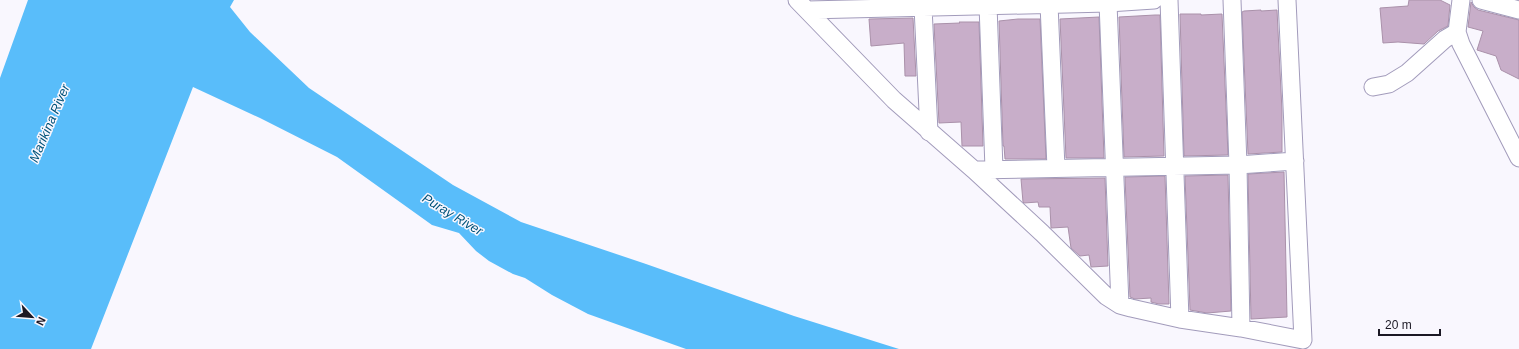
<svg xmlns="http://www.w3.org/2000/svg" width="1519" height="349" viewBox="0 0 1519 349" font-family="Arial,sans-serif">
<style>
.water{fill:#59bdfa}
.building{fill:#c8aec9;stroke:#aa91aa}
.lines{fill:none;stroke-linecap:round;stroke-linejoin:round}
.minor-casing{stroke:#a29bbb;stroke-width:19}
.minor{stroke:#fff;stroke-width:17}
.labels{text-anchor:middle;stroke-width:3;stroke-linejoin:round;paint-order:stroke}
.water-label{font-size:13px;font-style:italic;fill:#00537a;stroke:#f9f7fe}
</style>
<rect width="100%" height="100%" fill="#f9f7fe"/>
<path class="water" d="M28,0H234L230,7L250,32L309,88L453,185L521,222L646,264L794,316L899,349H686L588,314L552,295L525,278L513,274L489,261L476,251L459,233L432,225L337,157L260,118L193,87L91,349H0V78Z"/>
<path class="building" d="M1409,0H1440L1450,5L1448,26L1438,31L1424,44L1398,42L1383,43L1380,8L1408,6Z
M1471,2L1474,7L1478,10L1519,20V79L1501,70L1496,56L1477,50L1483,31L1468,27Z
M1261,10V11L1277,10L1282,111V152L1248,154L1242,12L1244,11Z
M1180,14H1201V15L1222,14L1228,155L1184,156Z
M1155,15H1160L1164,156L1124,157L1119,17Z
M1099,17L1104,158H1066L1060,19Z
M913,18L916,76H905L904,43L871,46L869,19Z
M1018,19H1040L1046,159H1005L1004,146H1003L999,21Z
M959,22H979L983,146H962L961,122L939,123L934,24L960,23Z
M1284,172L1287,317L1251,319L1248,174Z
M1228,175L1231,311L1207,313L1190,310L1185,176Z
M1165,176L1169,304H1159L1151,302V298L1135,299L1130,297L1125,177Z
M1105,178L1108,266L1091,267L1089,255L1080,256L1071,248L1068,227L1051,228L1050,207H1039L1038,202L1024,203L1023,202L1021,179Z"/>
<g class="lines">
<defs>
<path id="minor" d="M797,0L894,100L974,170L1042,233L1106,296L1120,305L1131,308L1180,319L1241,328L1303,340L1287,0
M1169,0L1180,319
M1232,0L1238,165L1241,328
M1461,0L1457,32L1461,44L1519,158
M1481,0L1519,10
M1108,3L1120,305
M1049,4L1056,168
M988,5L994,169
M923,7L929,132
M807,10L1108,3L1154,0
M1373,87L1389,84L1407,73L1445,39L1457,32
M974,170L1238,165L1295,161"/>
</defs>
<use href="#minor" class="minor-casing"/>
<use href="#minor" class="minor"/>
</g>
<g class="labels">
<g class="water-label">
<text transform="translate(49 123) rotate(-67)" y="5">Marikina River</text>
<text transform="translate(453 214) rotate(31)" y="5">Puray River</text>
</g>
</g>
<g transform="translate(32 317) rotate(116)" stroke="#f9f7fe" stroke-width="3" paint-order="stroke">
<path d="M0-3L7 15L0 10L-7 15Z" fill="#1b1824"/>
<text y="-6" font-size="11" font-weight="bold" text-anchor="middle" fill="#1b1824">N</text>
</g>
<path d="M1379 329v6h61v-6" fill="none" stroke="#1b1824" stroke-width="2"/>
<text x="1385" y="329" font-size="12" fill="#1b1824" stroke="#f9f7fe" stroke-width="3" paint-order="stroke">20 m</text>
</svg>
